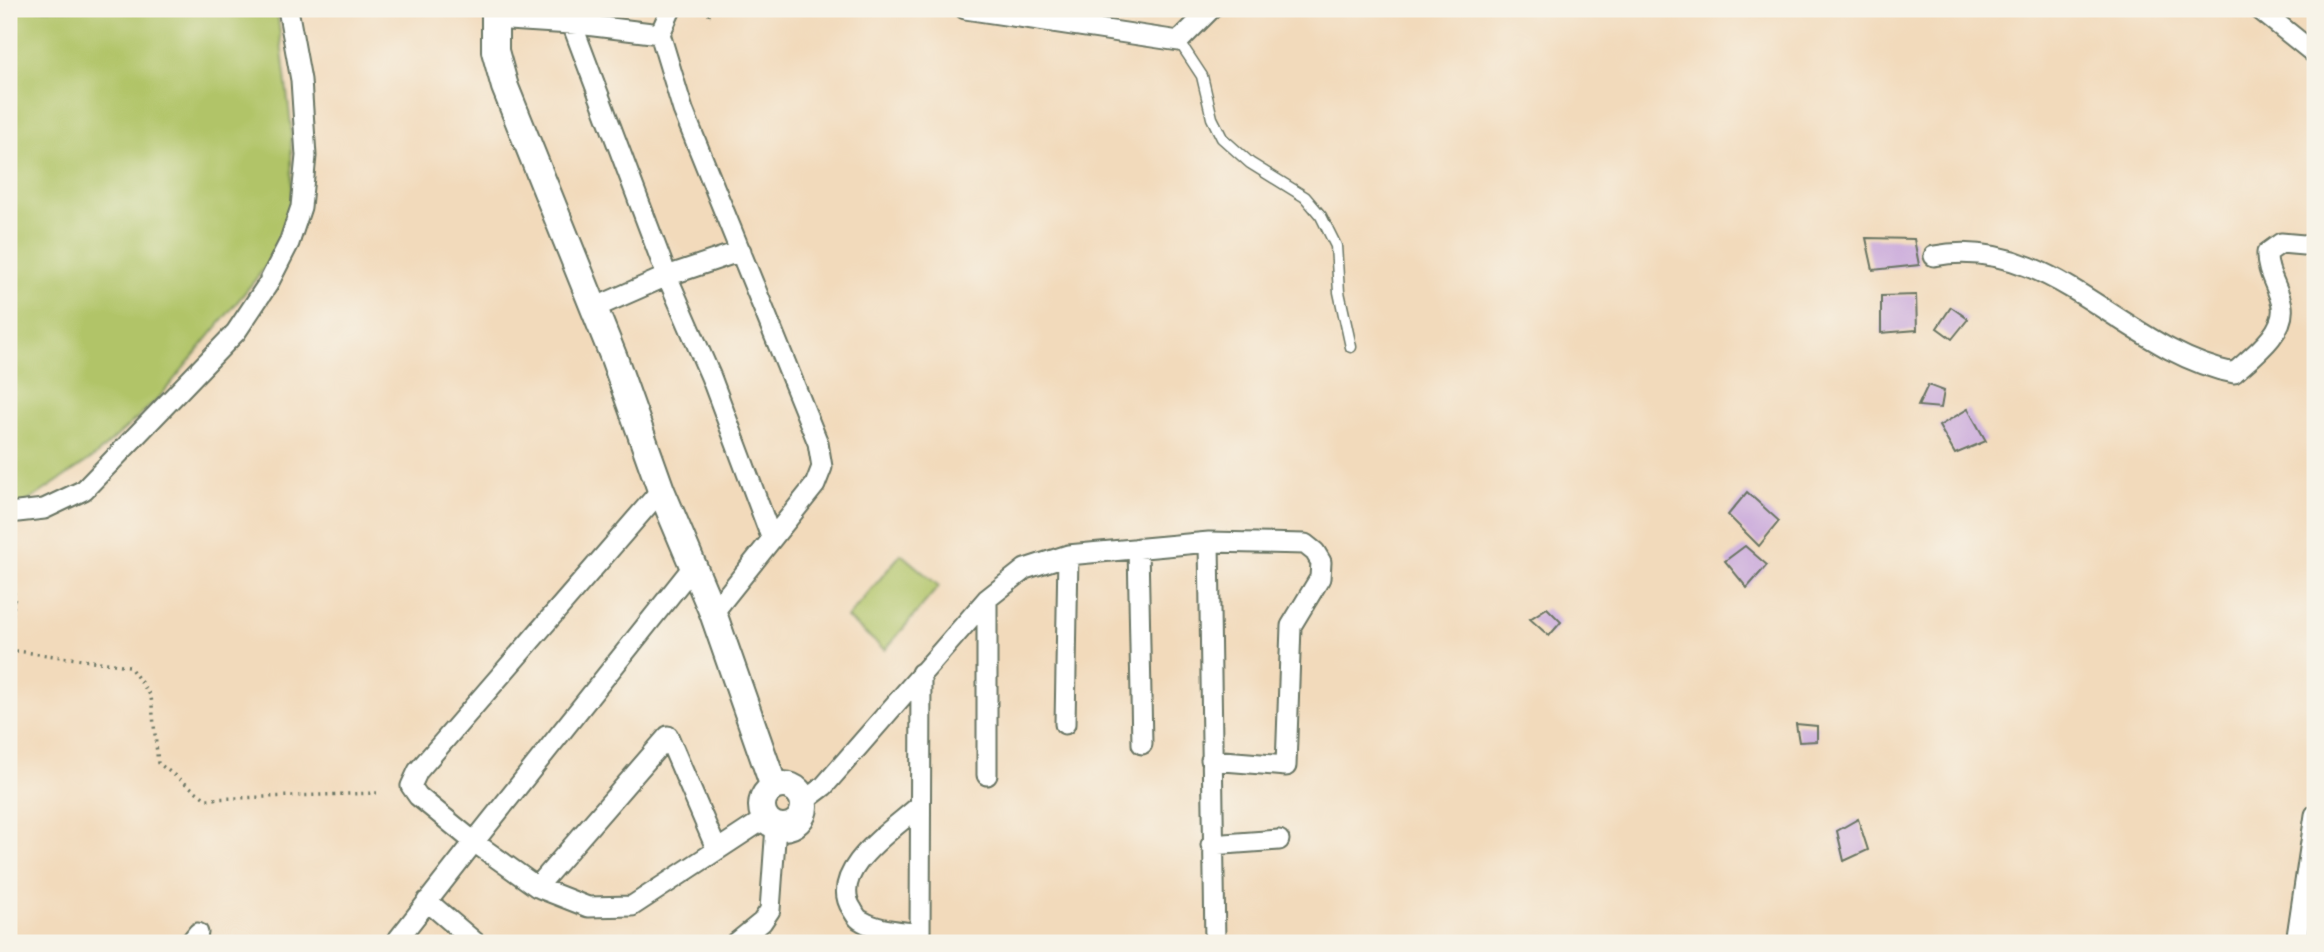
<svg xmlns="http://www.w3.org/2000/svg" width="2324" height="952" viewBox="0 0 2324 952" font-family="'Patrick Hand',sans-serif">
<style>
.green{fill:#b1c468;stroke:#68804e;stroke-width:2}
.building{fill:#cbabdb}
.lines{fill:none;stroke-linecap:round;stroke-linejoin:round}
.lane-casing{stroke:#697463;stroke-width:13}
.street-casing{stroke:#697463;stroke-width:23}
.secondary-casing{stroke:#697463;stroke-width:30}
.path{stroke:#697463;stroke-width:3.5;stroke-dasharray:2 5;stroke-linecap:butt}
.lane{stroke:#fff;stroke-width:10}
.street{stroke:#fff;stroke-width:19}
.secondary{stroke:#fff;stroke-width:26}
</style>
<rect width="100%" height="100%" fill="#f7f3e8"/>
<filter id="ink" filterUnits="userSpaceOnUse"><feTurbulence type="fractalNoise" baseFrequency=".0143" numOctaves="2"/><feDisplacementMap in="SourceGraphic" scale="14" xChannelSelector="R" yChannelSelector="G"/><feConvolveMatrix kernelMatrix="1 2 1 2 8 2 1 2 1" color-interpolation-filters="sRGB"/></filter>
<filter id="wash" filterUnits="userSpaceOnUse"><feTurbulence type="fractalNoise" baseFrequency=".00686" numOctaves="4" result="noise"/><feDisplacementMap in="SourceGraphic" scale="28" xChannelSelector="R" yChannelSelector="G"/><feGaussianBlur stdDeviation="1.57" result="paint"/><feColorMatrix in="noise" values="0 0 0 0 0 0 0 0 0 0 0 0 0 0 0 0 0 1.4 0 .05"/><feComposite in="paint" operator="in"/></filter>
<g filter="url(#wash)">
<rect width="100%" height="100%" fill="#f2dabb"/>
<path class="green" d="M9,9H277L291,125L292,209L273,258L159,398L95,456L9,514Z
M901,554L939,586L885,650L847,618Z"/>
<g id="blocks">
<path class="building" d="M1866,238L1914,239L1919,265L1873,270Z
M1916,295L1917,330L1881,333V296Z
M1951,307L1968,319L1952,339L1937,328Z
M1928,385L1944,391L1941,408L1918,406Z
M1968,409L1986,441L1955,454L1939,426Z
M1747,492L1779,521L1759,546L1728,515Z
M1745,546L1767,565L1747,588L1725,561Z
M1547,608L1561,622L1549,636L1530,619Z
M1796,724L1817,726V741L1799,742Z
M1858,819L1868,850L1844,861L1837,831Z"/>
</g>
</g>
<g filter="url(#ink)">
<use href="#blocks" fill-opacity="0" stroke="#697463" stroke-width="2"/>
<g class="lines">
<defs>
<path id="lane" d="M1179,41L1202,76L1212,118L1222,138L1250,163L1305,197L1321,216L1336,246L1339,292L1351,347"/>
<path id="street" d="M965,9L1179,41L1211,9
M2259,9L2315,54
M494,19L586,25L660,34L671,9
M572,24L667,276L711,377L771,537
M660,34L683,110L818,443L822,467L815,485L713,613
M1934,256C2053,234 2125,352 2234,373C2251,357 2286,333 2282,306C2279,287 2266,273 2267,253L2281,243L2315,246
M594,308L667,276L741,251
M9,513L44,509L84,490L236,332L268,284L289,243L301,207L306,156L301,80L288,9
M1209,542L1215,943
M1138,548L1142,744
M692,568L474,842L537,887L588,907L632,906L766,818
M1065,724L1068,555
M987,775V599
M804,801L824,786L987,599L1025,569L1068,555L1209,542L1305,544L1315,552L1321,562L1320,578L1291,626L1286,766L1211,760
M919,806C894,829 827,871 852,909C855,914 857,919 862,921C879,931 901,931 920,934
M1211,845L1279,840
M537,887L668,736L716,848
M427,901L476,943
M190,943L198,933
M395,943L474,842L418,796L411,786L418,771L661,490
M736,943L762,922L770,910L776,826
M920,943L921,673
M2296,943L2315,815"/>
<path id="secondary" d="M495,9V51L505,87L614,358L661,490L713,613L774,787
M762 806a21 21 0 1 1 42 0a21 21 0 1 1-42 0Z"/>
</defs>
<use href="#lane" class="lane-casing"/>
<use href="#street" class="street-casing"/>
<use href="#secondary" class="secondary-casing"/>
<path class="path" d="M709,16L710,9
M9,587L15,595L9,639
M9,650L129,666L151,696L158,763L206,799L377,793"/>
<use href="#lane" class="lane"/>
<use href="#street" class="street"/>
<use href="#secondary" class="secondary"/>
</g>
</g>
<rect width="2324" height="952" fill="none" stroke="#f7f3e8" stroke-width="35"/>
</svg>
